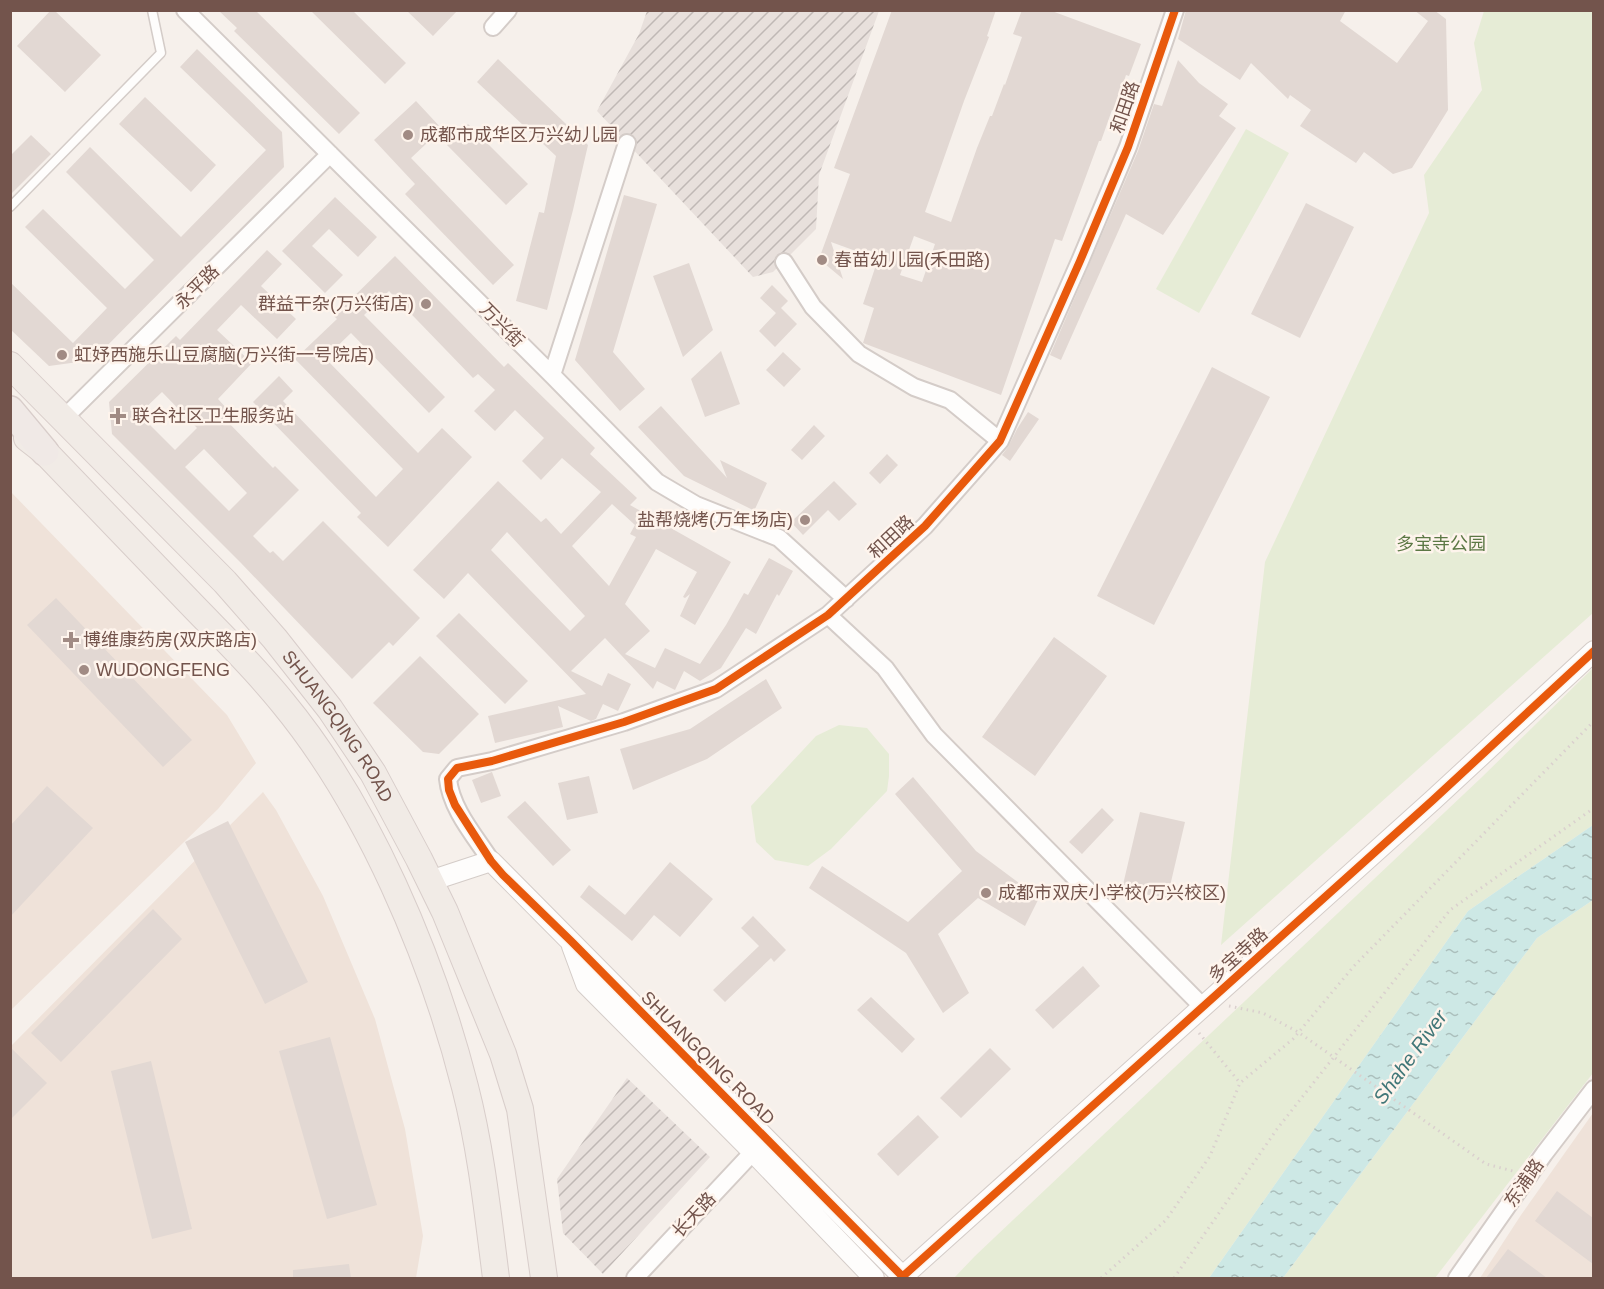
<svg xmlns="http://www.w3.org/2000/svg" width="1604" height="1289" viewBox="0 0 1604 1289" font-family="Arial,'Noto Sans SC',sans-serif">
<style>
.residential{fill:#efe2d9}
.industrial{fill:url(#industrial-furrows)}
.park{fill:#e6ecd6}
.water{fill:url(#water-ripples)}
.building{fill:#e2d8d3;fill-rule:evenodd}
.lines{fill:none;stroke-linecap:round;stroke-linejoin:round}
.service-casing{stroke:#d4ccc8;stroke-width:11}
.minor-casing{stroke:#d4ccc8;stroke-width:20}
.tertiary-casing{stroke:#d4ccc8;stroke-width:22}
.primary-casing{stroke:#d8cdca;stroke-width:28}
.trunk-casing{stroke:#d8cdca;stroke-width:30}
.path{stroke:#dad0ce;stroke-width:3;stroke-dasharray:1.5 4.5;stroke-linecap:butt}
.service{stroke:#fefdfc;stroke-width:8}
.minor{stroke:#fefdfc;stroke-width:16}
.tertiary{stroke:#fefdfc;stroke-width:20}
.primary{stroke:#f1ebe6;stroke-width:26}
.trunk{stroke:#f0e9e6;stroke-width:27}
.cycleway-casing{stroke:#fef4ec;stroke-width:11}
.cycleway{stroke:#e8590c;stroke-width:8}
.poi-dot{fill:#a18b84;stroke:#fef4ec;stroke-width:2}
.labels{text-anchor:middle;stroke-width:5;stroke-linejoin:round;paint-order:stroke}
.street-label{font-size:18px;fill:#73544c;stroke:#fef4ec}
.poi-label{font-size:18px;fill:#73544c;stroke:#fef4ec;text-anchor:start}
.park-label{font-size:18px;fill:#5c7845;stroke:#fef4ec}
.water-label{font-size:20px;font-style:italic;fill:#417778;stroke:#fef4ec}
</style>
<defs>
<pattern id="industrial-furrows" width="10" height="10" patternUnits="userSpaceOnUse" patternTransform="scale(1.5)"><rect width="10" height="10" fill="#e8e0dc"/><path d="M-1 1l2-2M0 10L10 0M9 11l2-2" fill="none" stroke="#c0b8b5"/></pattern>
<pattern id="water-ripples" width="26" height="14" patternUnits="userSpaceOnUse" patternTransform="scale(1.5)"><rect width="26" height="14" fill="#cde8e5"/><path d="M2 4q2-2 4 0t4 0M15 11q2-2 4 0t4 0" fill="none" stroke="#abbfbc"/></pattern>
</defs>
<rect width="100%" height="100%" fill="#f6f0eb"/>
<path class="residential" d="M11,492L227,715L256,763L218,809L11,1010Z
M263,792L276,810L323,896L375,1019L405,1129L423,1236L416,1278H11V1046Z
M1593,1113V1278H1480L1521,1215Z"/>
<path class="industrial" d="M647,11H879L819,175L816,229L773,272L753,277L597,111L639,34Z
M627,1078L710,1157L603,1274L563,1233L557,1179Z"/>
<path class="park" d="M1484,11H1593V613L1221,945L1265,562L1429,213L1424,175L1482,90L1474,43Z
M1246,129L1289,153L1199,313L1156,289Z
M1593,668V825L1468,911L1209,1278H954L975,1256L1482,777Z
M839,725L867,728L889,754V776L887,791L831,849L808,866L775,860L756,842L751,806L816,736Z
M1593,900V1073L1435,1278H1283L1537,938Z"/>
<path class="water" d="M1593,825V900L1537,938L1283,1278H1209L1468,911Z"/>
<path class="building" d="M51,10H54L101,55L65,92L17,46Z
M218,10H255L360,113L339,134L234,31L237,28Z
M310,10H352L406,63L385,84Z
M406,10H458L433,36Z
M892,10H996L987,36L989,37L964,101L925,212L951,222L977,148L990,116H992L1004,84L1005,85L1022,37L1013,34L1022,10H1049L1141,44L1129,76L1126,75L1114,111L1112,110L1101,141H1099L1062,241L1055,239L1001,395L863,343L874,308L863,304L878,259L831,242L843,279L819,259L850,174L834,168ZM914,236L935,244L922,282L900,275Z
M1186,10H1346L1340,21L1397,63L1428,21L1414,10H1434L1446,19L1448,110L1412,168L1393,174L1364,152L1356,163L1300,126L1311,110L1290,95L1288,99L1251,63L1240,80L1178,39Z
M197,49L282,132L284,167L93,360L49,366L10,329V282L73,343L107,308L25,227L43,209L125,289L154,260L66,172L90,147L181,237L266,150L180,67Z
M498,59L588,145L573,210L547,310L516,301L539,212L544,213L556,156L477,82Z
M1178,60L1199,83L1228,104L1219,116L1236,128L1163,235L1126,214L1061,360L1050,355L1138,151L1154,104L1162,106Z
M145,97L216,165L191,192L119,124Z
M416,101L442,129L411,158L514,265L493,285L405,194L415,184L374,140Z
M468,124L528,184L506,205L447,145Z
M31,135L51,154L10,195V156Z
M624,195L657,204L613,352L645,389L620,411L575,360Z
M335,197L377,237L358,257L329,229L312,246L343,275L325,293L282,251Z
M1306,203L1354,227L1300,338L1251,314Z
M267,250L282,264L261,286L296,319L277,339L241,305L217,330L252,363L218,399L228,410L222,416L273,468L275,466L299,490L253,536L270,553L273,551L283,561L323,521L420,618L393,646L389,642L352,679L241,563L112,434L109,402L176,336L180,340ZM162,392L197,428L175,450L139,414ZM204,449L247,493L229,511L185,467Z
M395,256L504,367L508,363L595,448L590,454L637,498L630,505L731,562L695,625L680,616L690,594L685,598L683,597L697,572L656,549L625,604L650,631L625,654L655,668L665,648L700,664L726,625L744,593L748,595L769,558L793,571L779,596L777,594L756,634L746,628L721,668L700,681L684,671L675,690L657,681L653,689L605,638L571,671L602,686L608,673L631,684L618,711L603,704L596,719L591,721L558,706L563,727L495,743L488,716L586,694L468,573L444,599L413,570L498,481L541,522L546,518L561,534L601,492L562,458L541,480L522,461L544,438L515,410L495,431L474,411L495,390L478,374L473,378L389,291L364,315L445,397L429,413L351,333L325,358L418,453L442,428L472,457L388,547L357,517L361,513L253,402L279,376L293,391L283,401L376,497L403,469L295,359L337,319L334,316ZM612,504L635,525L630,534L636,537L609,586L572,546ZM507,532L585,616L570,631L491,550Z
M689,263L713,330L683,357L653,276Z
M772,285L788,301L781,308L797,324L775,347L759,331L776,313L760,298Z
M721,351L740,404L705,417L691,379Z
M783,352L801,369L784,387L766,370Z
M1212,367L1270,397L1154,625L1097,596Z
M661,406L727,478L720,460L767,483L755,509L757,512L684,476L638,427Z
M1028,412L1039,419L1010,461L1002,455L1008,447L1017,429Z
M814,425L825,436L802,460L791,450Z
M887,454L898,465L880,484L869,473Z
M834,481L857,504L839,521L828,510L803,535L791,522Z
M56,598L192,740L163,767L27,625Z
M459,613L528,681L505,704L436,636Z
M1054,637L1107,676L1035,776L982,737Z
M420,656L479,714L439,754L423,752L373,703Z
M766,679L782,708L707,759L633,790L620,749L690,729Z
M492,772L501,796L481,803L472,780Z
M589,776L598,813L567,820L558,783Z
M913,777L976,851L1039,898L1025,926L978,898L938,934L969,993L943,1013L906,953L809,888L822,866L908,922L962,871L895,794Z
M47,786L93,828L10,917V826Z
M525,801L571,850L553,866L507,817Z
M1102,808L1114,820L1082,854L1069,842Z
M1140,812L1185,822L1167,899L1122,889Z
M228,821L308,982L265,1004L185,842Z
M670,862L713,899L680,937L654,915L632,941L580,897L589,885L625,915Z
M153,909L182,939L61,1062L31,1033Z
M753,916L786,950L774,962L771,958L725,1002L713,990L759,946L741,928Z
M1083,966L1100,986L1053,1029L1035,1010Z
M871,997L915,1039L902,1053L857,1010Z
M330,1037L377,1205L327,1219L279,1051Z
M10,1047L47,1083L10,1120Z
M990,1048L1011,1069L961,1118L940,1098Z
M151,1061L192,1229L152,1239L111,1071Z
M918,1115L939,1137L898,1176L877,1154Z
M1557,1191L1593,1218V1264L1535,1221Z
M1508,1249L1547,1278H1486Z
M349,1264L351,1278H293V1270Z"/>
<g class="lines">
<defs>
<path id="service" d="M10,207L161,53L152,10"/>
<path id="minor" d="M185,10L552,375L657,482L696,505L779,538L846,599
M493,27L508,10
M784,262L813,307L859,354L914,387L950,400L1000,441
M552,375L627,143
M63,419L330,154
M828,615L885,668L934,735L1203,1007
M491,861C475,836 451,809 448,779L457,768L492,761L624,722L716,689L828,615L925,526L1000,441L1080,261L1128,147L1175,10
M635,1278L753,1152
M1457,1278L1544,1154L1594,1089"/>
<path id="tertiary" d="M430,881L491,861L903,1277
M572,946L586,984L753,1152L874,1278
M901,1278L1433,800L1594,651"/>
<g id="primary">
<path id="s1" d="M10,365L225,582L275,639L330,709L373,773L419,859L445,912L503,1054L520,1109L544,1278"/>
<path d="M27,438L45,452C95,504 144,555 194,607C224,638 256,669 283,703C368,806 432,957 465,1087C481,1149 488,1215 496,1278"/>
</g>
<path id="trunk" d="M10,410L45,452"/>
</defs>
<use href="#service" class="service-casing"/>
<use href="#minor" class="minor-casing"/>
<use href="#tertiary" class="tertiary-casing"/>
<use href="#primary" class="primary-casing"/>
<use href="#trunk" class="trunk-casing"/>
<path class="path" d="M1229,1006L1263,1013L1298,1032L1486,1164L1513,1171
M1199,1033L1240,1083
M1101,1278L1166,1220L1210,1156L1240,1083L1293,1039L1354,966L1594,721
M1174,1278L1277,1129L1450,910L1594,808"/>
<use href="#service" class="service"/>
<use href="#minor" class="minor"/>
<use href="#tertiary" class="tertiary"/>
<use href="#primary" class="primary"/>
<use href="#trunk" class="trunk"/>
<defs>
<path id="cycleway" d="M903,1277L571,941L503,875L491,861L455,805L449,790L448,779L457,768L492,761L624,722L716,689L828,615L925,526L1000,441L1080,261L1128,147L1175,10
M901,1278L1433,800L1594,651"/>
</defs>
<use href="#cycleway" class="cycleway-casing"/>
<use href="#cycleway" class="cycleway"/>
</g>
<g class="poi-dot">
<circle cx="408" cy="135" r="6"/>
<circle cx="822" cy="260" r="6"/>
<circle cx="426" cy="304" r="6"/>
<circle cx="62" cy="355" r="6"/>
<path d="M115 407h6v6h6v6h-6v6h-6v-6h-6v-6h6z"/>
<circle cx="805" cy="520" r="6"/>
<path d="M68 631h6v6h6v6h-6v6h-6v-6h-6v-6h6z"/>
<circle cx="84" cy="670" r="6"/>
<circle cx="986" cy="893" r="6"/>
</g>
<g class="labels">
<g class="street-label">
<text transform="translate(1125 107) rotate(-71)" y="6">和田路</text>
<text transform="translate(197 287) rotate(-45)" y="6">永平路</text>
<text transform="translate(502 325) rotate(45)" y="6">万兴街</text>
<text transform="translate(891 537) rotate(-43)" y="6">和田路</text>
<text dy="6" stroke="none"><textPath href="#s1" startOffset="489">SHUANGQING ROAD</textPath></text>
<text transform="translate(1238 955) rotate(-42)" y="6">多宝寺路</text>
<text transform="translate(708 1058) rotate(45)" y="6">SHUANGQING ROAD</text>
<text transform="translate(1524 1183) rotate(-55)" y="6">东浦路</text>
<text transform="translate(694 1215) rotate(-47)" y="6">长天路</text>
</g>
<g class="poi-label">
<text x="420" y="141">成都市成华区万兴幼儿园</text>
<text x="834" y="266">春苗幼儿园(禾田路)</text>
<text x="414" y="310" text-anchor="end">群益干杂(万兴街店)</text>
<text x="74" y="361">虹妤西施乐山豆腐脑(万兴街一号院店)</text>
<text x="132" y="422">联合社区卫生服务站</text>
<text x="793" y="526" text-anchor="end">盐帮烧烤(万年场店)</text>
<text x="83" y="646">博维康药房(双庆路店)</text>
<text x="96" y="676">WUDONGFENG</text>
<text x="998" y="899">成都市双庆小学校(万兴校区)</text>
</g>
<g class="park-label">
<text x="1441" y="550">多宝寺公园</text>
</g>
<g class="water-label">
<text transform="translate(1410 1057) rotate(-54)" y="7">Shahe River</text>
</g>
</g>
<rect width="1604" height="1289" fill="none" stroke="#73544c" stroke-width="24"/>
</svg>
